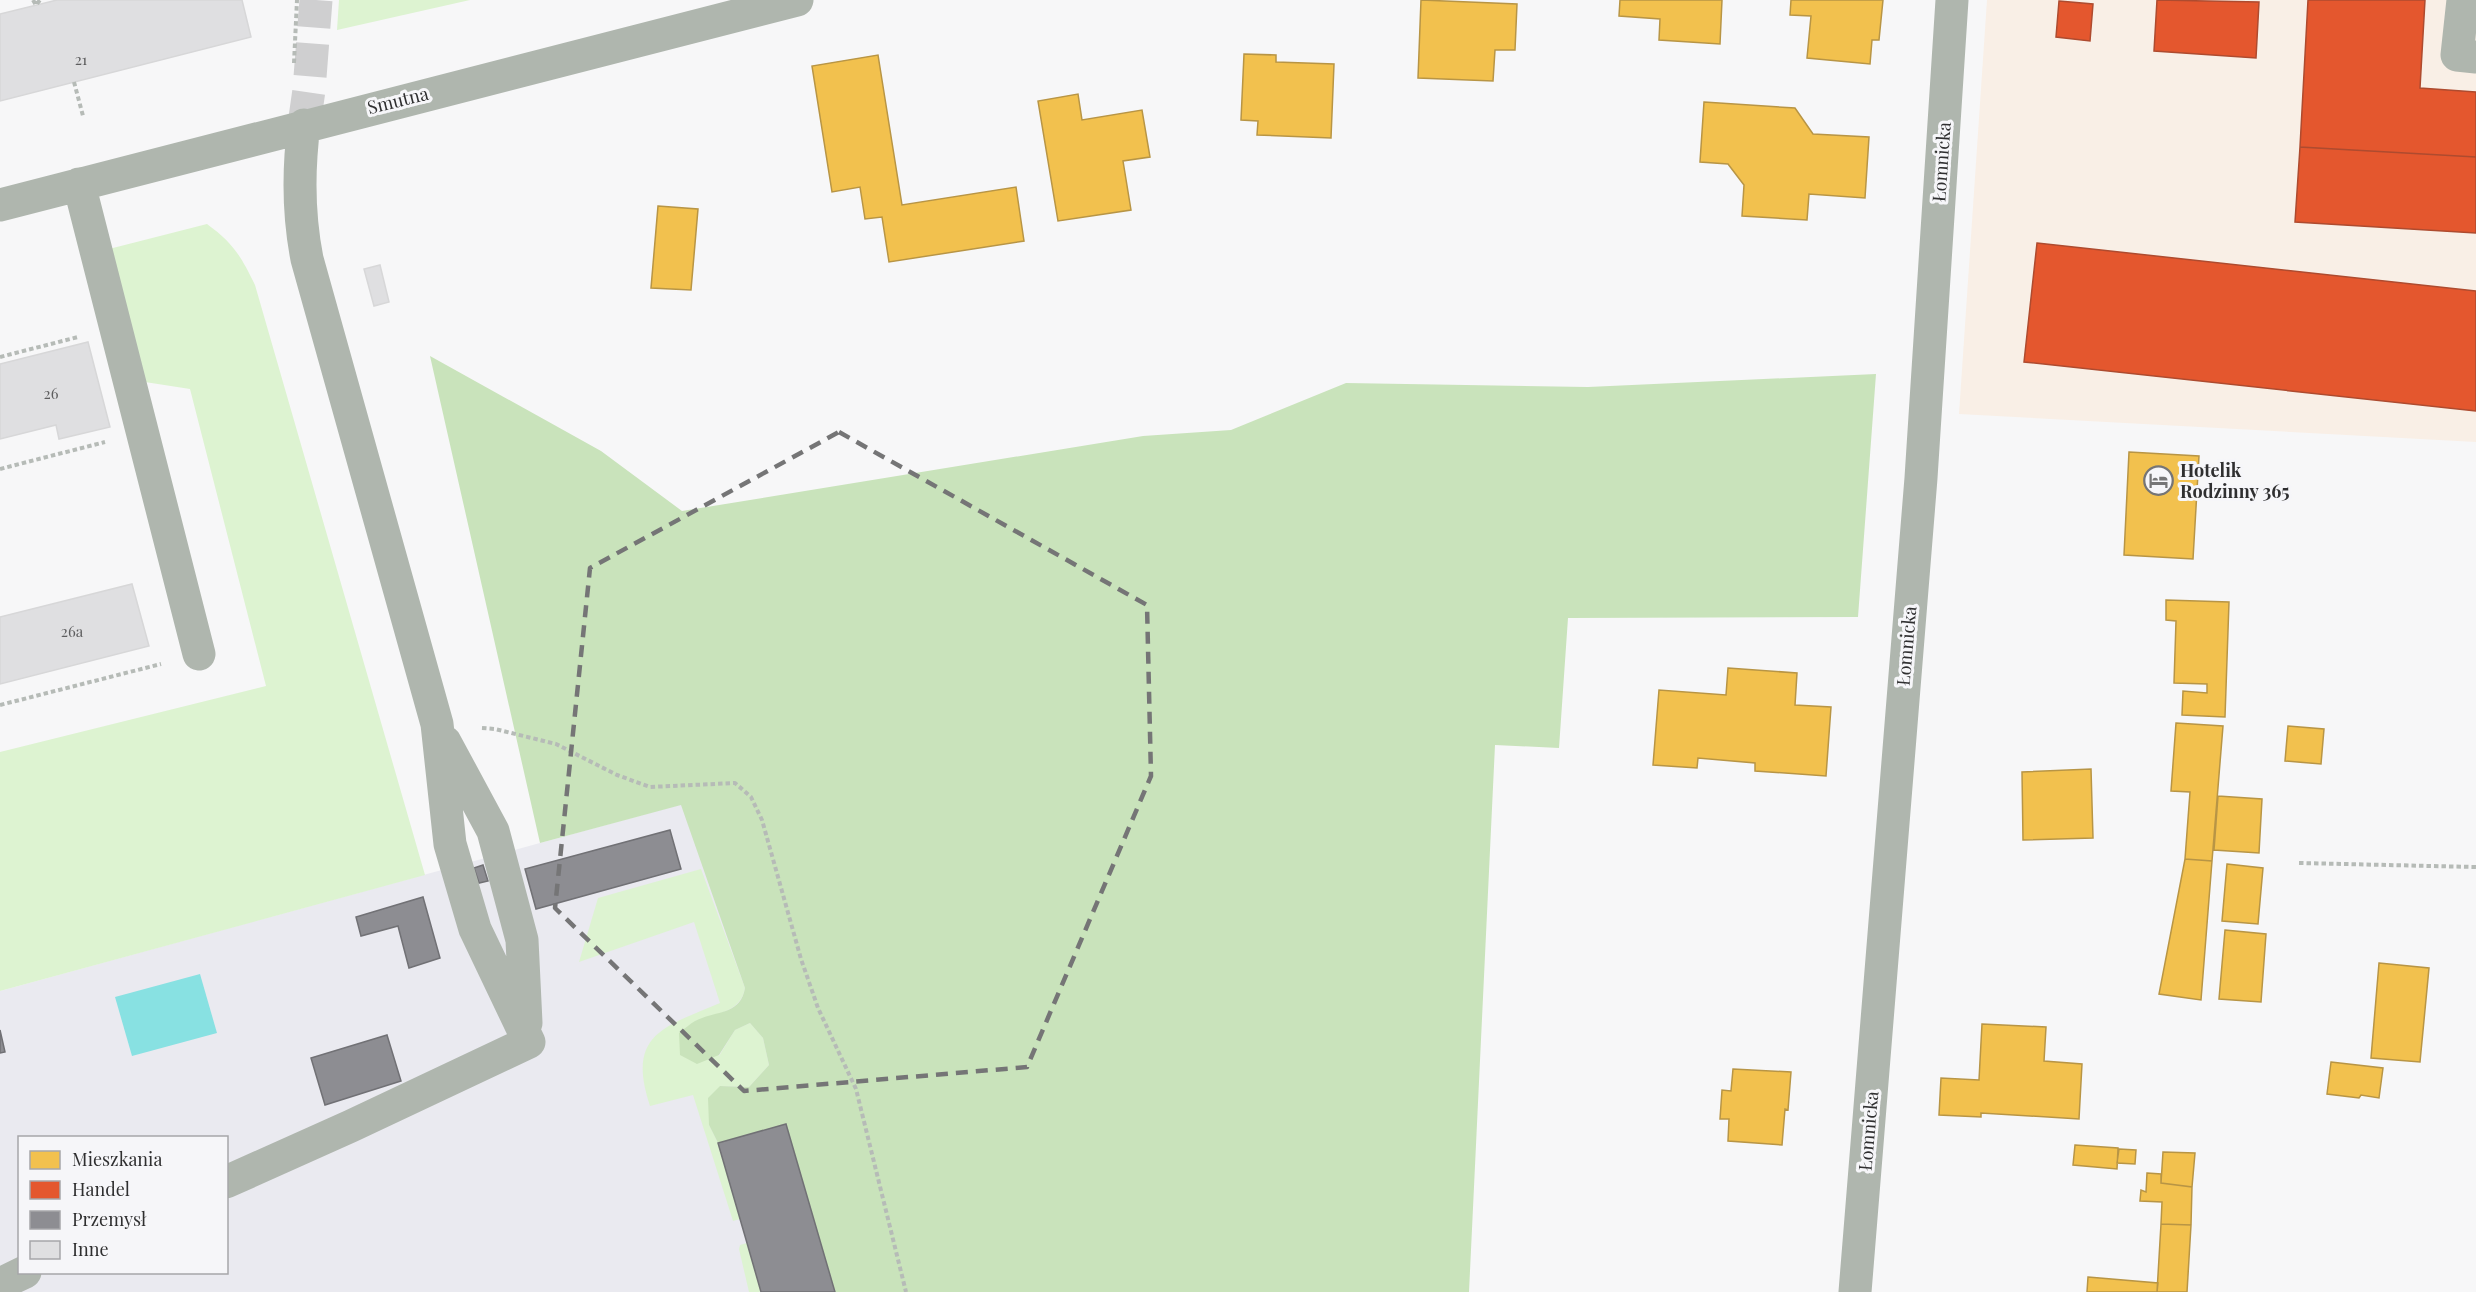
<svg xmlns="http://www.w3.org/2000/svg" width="2476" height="1292" viewBox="0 0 2476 1292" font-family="'Playfair Display',serif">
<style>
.commercial{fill:#f9efe6}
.built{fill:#eaeaf0;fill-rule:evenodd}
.green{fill:#ddf3d1}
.forest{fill:#c9e3bb}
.water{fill:#88e1e2}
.homes{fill:#f2c14e;stroke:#b89545;stroke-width:1.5}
.shops{fill:#e4572e;stroke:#ae4b2f;stroke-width:1.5}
.industry{fill:#8d8d92;stroke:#717175;stroke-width:1.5}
.building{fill:#dfdfe1;stroke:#d7d7d8;stroke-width:1.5}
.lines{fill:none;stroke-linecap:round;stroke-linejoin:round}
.minor-tunnel{stroke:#cfcfd0;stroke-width:33;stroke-dasharray:33 16;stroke-linecap:butt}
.path{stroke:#b6bbb7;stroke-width:4;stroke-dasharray:4.5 3;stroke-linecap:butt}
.minor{stroke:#afb6ae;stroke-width:33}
.marked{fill:none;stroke:#757576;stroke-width:4.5;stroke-dasharray:12 8;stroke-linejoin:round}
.labels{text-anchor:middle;stroke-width:6;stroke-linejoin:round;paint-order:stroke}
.number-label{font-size:15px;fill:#5d5d5e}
.street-label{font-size:18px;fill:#2f2f30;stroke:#f6f6f9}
.poi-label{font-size:18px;font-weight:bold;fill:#2f2f30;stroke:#f6f6f9;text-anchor:start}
</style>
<rect width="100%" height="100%" fill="#f7f7f8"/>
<path class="commercial" d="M1987,0H2476V442L1959,414Z"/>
<path class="built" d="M730,791L887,1292H0V991ZM20,1138H226V1272H20Z"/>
<path class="green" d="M339,0H470L337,30Z
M207,224C233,243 241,256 255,285L425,875L0,991V752L266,686L190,389L145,382L109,249Z
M701,869L745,988C741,1012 716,1014 695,1021L719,1056L735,1030L750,1023L763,1038L769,1065L749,1087L720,1086L709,1125L718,1143L740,1219L733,1221L693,1095L650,1106C626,1034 664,1027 720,1003L694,922L579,962L598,898Z
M747,1243L761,1292H749L739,1249L740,1245Z"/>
<path class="forest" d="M430,356L601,451L682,511L1143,436L1231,430L1346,383L1588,387L1876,374L1858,617L1568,618L1559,748L1495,745L1469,1292H835L786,1124L718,1143L709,1125L708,1098L720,1086L749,1087L769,1065L763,1038L750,1023L735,1030L719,1055L697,1064L680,1055L679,1033C684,1029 690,1024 695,1021C716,1010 740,1016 745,988L681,805L540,843Z"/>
<path class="water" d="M200,974L217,1033L132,1056L115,997Z"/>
<path class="homes" d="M1421,0L1517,4L1515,50H1495L1493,81L1418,78Z
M1620,0H1722L1720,44L1659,40L1660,19L1619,16Z
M1791,0H1883L1879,40H1872L1870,64L1807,58L1811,16L1790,15Z
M1244,54L1276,55V62L1334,64L1331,138L1257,135L1258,121L1241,120Z
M878,55L902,205L1016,187L1024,241L889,262L882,217L865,219L860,187L832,192L812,66Z
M1078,94L1082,120L1142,110L1150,157L1123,161L1131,210L1058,221L1038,101Z
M1704,102L1795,108L1813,134L1869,137L1865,198L1809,194L1807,220L1742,216L1744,185L1728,164L1700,162Z
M658,206L698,209L691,290L651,288Z
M2129,452L2199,456L2193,559L2124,555Z
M2166,600L2229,602L2225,717L2182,715L2183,691L2207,693V684L2174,683L2176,621L2166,620Z
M1728,668L1797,673L1795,705L1831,707L1826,776L1755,771V763L1698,758L1697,768L1653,765L1659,690L1726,695Z
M2176,723L2223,726L2212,861L2185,859L2190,792L2171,791Z
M2288,726L2324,729L2321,764L2285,761Z
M2091,769L2093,838L2023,840L2022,772Z
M2218,796L2262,799L2259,853L2214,850Z
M2185,859L2212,861L2201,1000L2159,994Z
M2227,864L2263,868L2258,924L2222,921Z
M2225,930L2266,934L2261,1002L2219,999Z
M2379,963L2429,968L2420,1062L2371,1058Z
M1982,1024L2046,1027L2044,1061L2082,1064L2079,1119L1981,1113V1117L1939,1115L1941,1078L1979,1080Z
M2331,1062L2383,1068L2379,1098L2361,1095L2359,1098L2327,1094Z
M1733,1069L1791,1072L1788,1110L1785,1109L1782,1145L1728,1141L1729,1119H1720L1722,1090L1731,1091Z
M2075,1145L2118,1148L2117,1169L2073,1165Z
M2119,1149L2136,1150L2135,1164L2117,1163Z
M2163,1152L2195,1153L2192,1187L2161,1183Z
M2147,1173L2161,1174V1183L2192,1187L2191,1225L2161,1224L2162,1202L2140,1201L2141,1190L2146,1192Z
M2161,1224L2191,1225L2187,1292H2157Z
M2088,1277L2158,1283L2157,1292H2087Z"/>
<path class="shops" d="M2157,0L2259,2L2256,58L2154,51Z
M2308,0H2425L2420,88L2476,92V157L2300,147Z
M2059,1L2093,4L2090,41L2056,37Z
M2300,147L2476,157V233L2295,222Z
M2037,243L2476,291V411L2024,362Z"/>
<path class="industry" d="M670,830L681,869L536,909L525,869Z
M483,865L488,881L479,883L474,868Z
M423,897L440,958L409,968L398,926L361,936L356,917Z
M0,1030L5,1052L0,1053Z
M387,1035L401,1081L325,1105L311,1058Z
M786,1124L835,1292H761L747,1243L718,1143Z"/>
<path class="building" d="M57,0H242L251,37L0,101V14Z
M380,265L389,302L374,306L364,269Z
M88,342L110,427L59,439L56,425L0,439V364Z
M132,584L149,646L0,684V617Z"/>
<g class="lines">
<path class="minor-tunnel" d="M304,125L309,90L316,0"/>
<path class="path" d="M33,0L36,5L40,0
M294,63L297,0
M74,82L83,116
M0,357L78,337
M0,469L105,442
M0,705L161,664
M482,728L495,729L556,744L617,775L650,787L735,783L751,797L762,820L801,959L818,1008L856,1089L906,1292
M2299,863L2476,867"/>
<path class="minor" d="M2463,0L2457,55L2476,57
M304,125C298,171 298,213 307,259L437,724L450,844L475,929L529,1042
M79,184L199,654
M0,205L797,0
M445,742L493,831L522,940L526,1023
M226,1182L351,1126L529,1042
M0,1284L25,1272
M1855,1292L1921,478L1952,0"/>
</g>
<path class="marked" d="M839,432L1147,605L1151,776L1027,1067L744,1091L555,908L590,568Z"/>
<defs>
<symbol id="hotel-ring" viewBox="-11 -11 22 22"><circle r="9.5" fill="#f6f6f9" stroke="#757576" stroke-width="1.5"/><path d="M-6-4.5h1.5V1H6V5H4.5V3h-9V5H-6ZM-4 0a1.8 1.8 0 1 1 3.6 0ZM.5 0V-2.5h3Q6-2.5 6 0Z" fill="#757576"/></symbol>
</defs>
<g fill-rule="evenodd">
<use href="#hotel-ring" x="2142" y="464" width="33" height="33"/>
</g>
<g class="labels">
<g class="number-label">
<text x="81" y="65">21</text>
<text x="51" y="399">26</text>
<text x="72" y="637">26a</text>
</g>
<g class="street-label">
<text transform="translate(398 101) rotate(-14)" y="6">Smutna</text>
<text transform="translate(1942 162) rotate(-86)" y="6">Łomnicka</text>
<text transform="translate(1907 646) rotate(-85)" y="6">Łomnicka</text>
<text transform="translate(1869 1131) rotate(-85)" y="6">Łomnicka</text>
</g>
<g class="poi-label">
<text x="2180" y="477">Hotelik<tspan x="2180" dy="21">Rodzinny 365</tspan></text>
</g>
</g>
<rect x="18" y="1136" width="210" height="138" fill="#f6f6f9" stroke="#a6a6a9" stroke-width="1.5"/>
<rect x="30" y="1151" width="30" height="18" fill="#f2c14e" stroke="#a6a6a9" stroke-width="1.5"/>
<text x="72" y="1166" font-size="18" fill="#2f2f30">Mieszkania</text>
<rect x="30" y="1181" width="30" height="18" fill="#e4572e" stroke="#a6a6a9" stroke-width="1.5"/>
<text x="72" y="1196" font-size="18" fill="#2f2f30">Handel</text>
<rect x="30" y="1211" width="30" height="18" fill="#8d8d92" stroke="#a6a6a9" stroke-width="1.5"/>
<text x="72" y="1226" font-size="18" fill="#2f2f30">Przemysł</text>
<rect x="30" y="1241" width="30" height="18" fill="#dfdfe1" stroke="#a6a6a9" stroke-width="1.5"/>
<text x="72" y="1256" font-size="18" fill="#2f2f30">Inne</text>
</svg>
